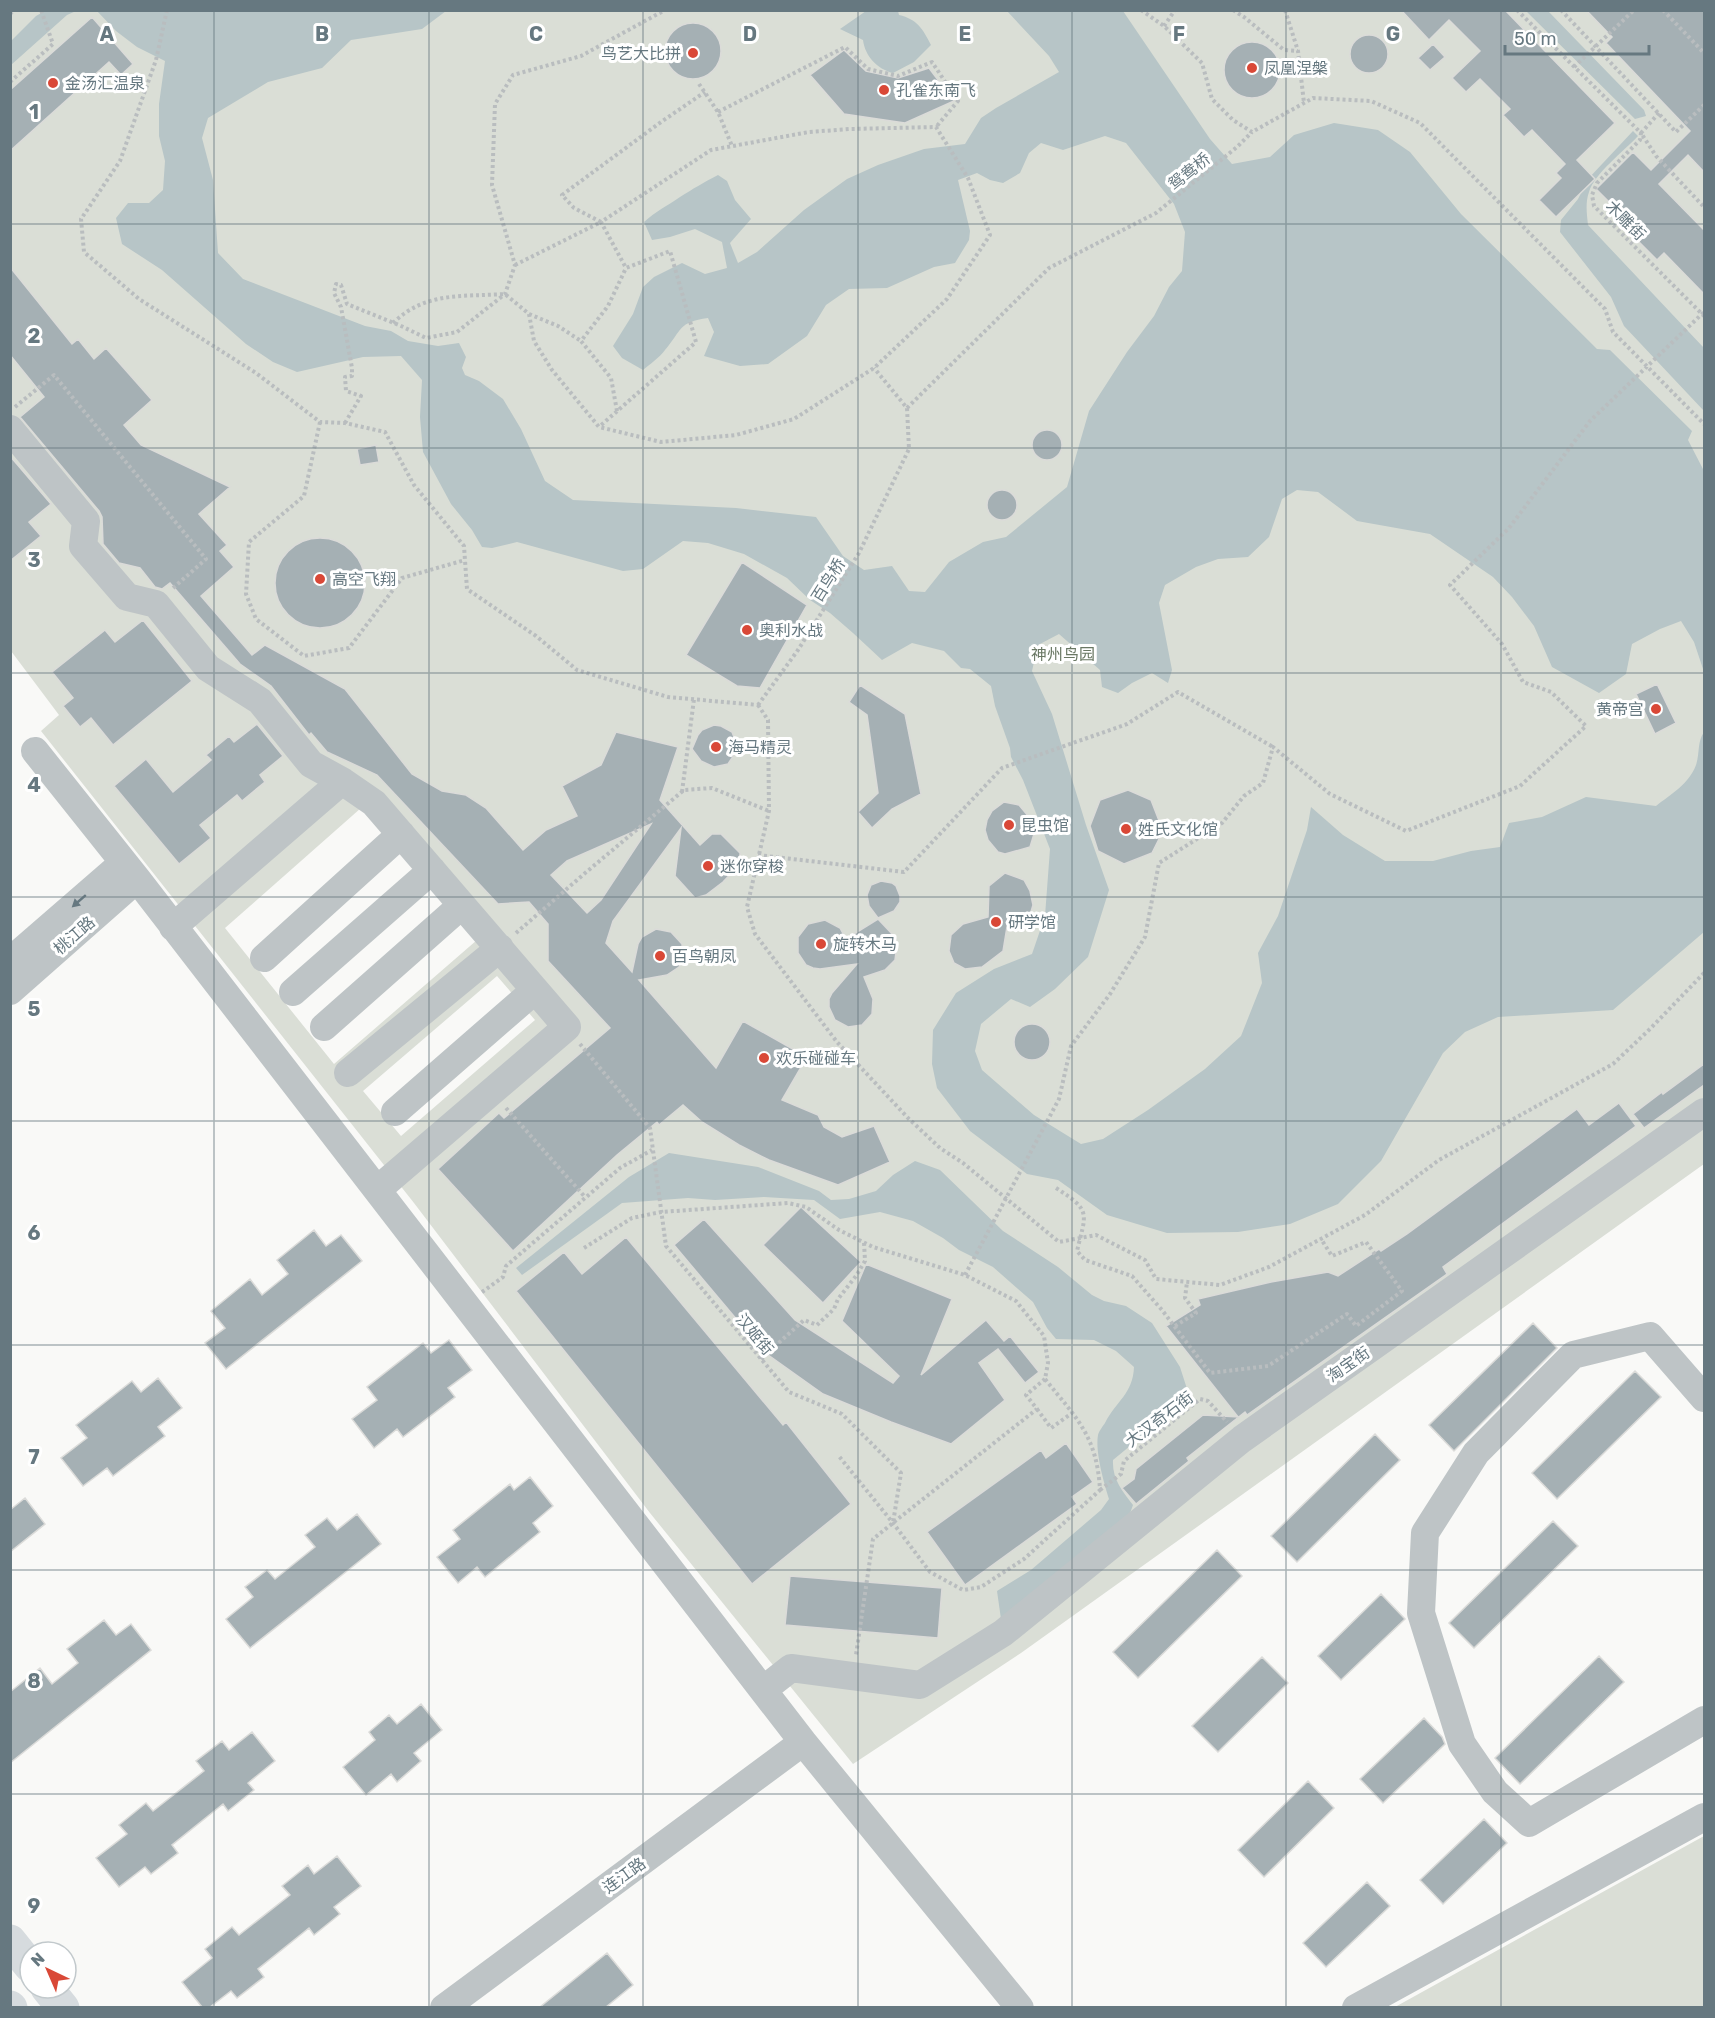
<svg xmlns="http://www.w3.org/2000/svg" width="1715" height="2018" viewBox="0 0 1715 2018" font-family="Rubik,'Noto Sans SC',sans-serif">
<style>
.green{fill:#daded6;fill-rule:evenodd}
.water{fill:#b7c5c7}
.building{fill:#a5b0b4;stroke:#dbdbd9;stroke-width:1.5;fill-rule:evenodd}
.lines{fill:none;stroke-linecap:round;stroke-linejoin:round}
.path{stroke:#b9bdbf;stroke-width:4;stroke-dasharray:3 3;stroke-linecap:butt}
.minor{stroke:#bec4c6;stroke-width:28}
.major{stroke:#d6dbde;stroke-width:33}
.oneway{fill:#667880}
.grid{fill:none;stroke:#667880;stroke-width:1.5;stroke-opacity:0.55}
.poi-dot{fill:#d94837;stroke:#fff;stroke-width:2}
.labels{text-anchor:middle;stroke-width:6;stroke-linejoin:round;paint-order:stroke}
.poi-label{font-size:16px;fill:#667880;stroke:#fff;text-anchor:start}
.street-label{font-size:16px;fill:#667880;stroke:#fff}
.park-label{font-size:16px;fill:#6a7864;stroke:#fff}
.grid-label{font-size:20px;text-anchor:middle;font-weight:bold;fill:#667880;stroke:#fff;stroke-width:6;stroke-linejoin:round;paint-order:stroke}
</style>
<rect width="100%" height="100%" fill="#f9f9f7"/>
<path class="green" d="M11,11H1704V1164L1021,1653L853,1764L650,1513L414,1203L41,731L59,715L11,651ZM361,808L477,940L334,1064L225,928ZM497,976L535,1020L401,1136L363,1091Z
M1704,1836V2007H1395Z"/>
<path class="water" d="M45,11H76L67,15L11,65V41L36,16Z
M97,11H446L422,29L351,40L322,68L268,82L208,118L202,138L213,180L218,253L243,279L365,326L391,331L408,341L438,346L459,343L466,357L462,368L465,375L479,381L503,399L521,429L545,481L573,500L736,508L816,517L843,556L864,570L892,566L909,591L925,592L949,562L983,542L1006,537L1067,487L1089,411L1127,352L1154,316L1169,287L1182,271L1185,232L1174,204L1126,143L1105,136L1063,150L1041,143L1029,153L1020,173L1003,183L990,180L977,173L958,180L970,231L969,240L955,263L934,267L887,288L849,289L826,305L807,336L768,364L740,366L704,356L714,332L708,318C678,322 682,330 665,350C659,358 650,364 643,370L622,358L613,346L633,314L643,287L654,277L682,263L705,274L727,268L722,242L695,229L670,237L652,240L644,222C656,211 667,206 680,197C693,189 704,182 718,175L727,181L735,200L751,219L730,243L738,263L757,252L804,210L847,179L878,165L924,149L965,144L981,118L996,108L1059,72L1049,56L1007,11H1123L1210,139L1232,164L1270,157L1294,135L1334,123L1378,130L1410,152L1461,214L1597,349L1610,350L1692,431L1688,440L1704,471V672L1694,642L1681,621L1660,629L1632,644L1626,674L1599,693L1552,667L1534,626L1512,597L1493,577L1430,534L1357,521L1318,492L1297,490L1282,499L1269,537L1248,557L1218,559L1196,567L1165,585L1159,603L1172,670L1168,683L1152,673L1132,683L1118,693L1102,687L1100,670L1059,634L1038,645L1032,671L1052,714L1086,825L1109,890L1088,957L1055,989L1030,1007L1011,999L981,1024L975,1051L982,1070L1034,1115L1081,1144L1103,1139L1148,1110L1205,1069L1241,1036L1262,983L1258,953L1278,916L1307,830L1311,807L1343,835L1385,861H1433L1471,851L1500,847L1509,823L1542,817L1586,797L1656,806C1671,794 1689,784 1696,765C1700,753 1697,742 1704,732V932L1613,1010L1498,1017L1465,1032L1443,1053L1381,1161L1338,1204L1290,1224L1238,1232L1167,1233L1107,1215L1058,1180L1027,1174L970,1131L937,1088L932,1064L933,1030L956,993L994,969L1032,954L1045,916L1050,849L1023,780L1011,757L1010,748L995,706L991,686L970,669L961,668L944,651L912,643L882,660L853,633L830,613L810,600L787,578L744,554L708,543L683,541L643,569L623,571L517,542L492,548L482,547L472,530L451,504L423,452L420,417L422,380L401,356L363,357L297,372L273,362L246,344L162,270L122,244L116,218L128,203H149L163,190L165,161L159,136V104L165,61L137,47L116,31Z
M866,11H898L899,15C917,19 923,29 931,45L914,62L893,73C877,69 865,56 863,40L840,29Z
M1526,11H1548L1644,110L1646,116L1635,119Z
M1633,131L1638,136C1624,151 1594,174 1589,192C1585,203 1587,215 1588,225L1704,348V411L1624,326L1611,297L1560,232L1561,220L1578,199L1588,179Z
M669,1153L758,1167L819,1191L831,1200L849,1199L876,1191L893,1175L915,1161L940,1170L1003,1231L1058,1267L1092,1295L1104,1301L1126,1306L1152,1323L1180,1367L1188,1392L1182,1403L1113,1460C1112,1479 1122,1491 1133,1505L1129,1516L1001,1619L997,1591L1031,1570L1101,1510L1109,1499C1104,1483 1095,1452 1098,1435C1099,1431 1103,1426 1105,1423C1116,1401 1133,1394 1134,1367L1116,1351L1094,1340L1056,1339L1047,1328L1033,1302L993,1267L959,1250L943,1238L913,1221L880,1212L840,1219L814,1200L764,1197L715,1200L688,1198L622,1203L522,1275L516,1268L629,1177Z"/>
<path class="building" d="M1401,10H1505L1615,123L1577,160L1595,179L1556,217L1539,200L1561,178L1556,173L1565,164L1532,130L1524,137L1503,115L1510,109L1480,79L1466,92L1452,78L1480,51L1449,20L1429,40Z
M1586,10H1704V172L1688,155L1659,184L1704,230V294L1664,253L1657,260L1610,213L1613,206L1596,189L1633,152L1651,170L1690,131L1606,43L1612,37Z
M92,17L133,64L121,75L109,62L10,151V90Z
M665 51a28 28 0 1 1 56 0a28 28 0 1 1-56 0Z
M1350 54a19 19 0 1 1 38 0a19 19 0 1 1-38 0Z
M1224 70a28 28 0 1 1 56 0a28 28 0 1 1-56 0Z
M1433,44L1445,57L1430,70L1418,58Z
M844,50L866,71L898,78L929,68L954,101L905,123L844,114L810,75Z
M10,267L72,344L78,339L94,359L106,348L152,400L124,425L141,445L230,487L199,514L227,545L220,551L234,567L201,596L252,655L265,645L345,689L412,774L442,791L466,795L486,808L523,850L546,830L577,816L562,786L601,765L616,732L678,747L660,800L700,845L712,834H721L740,853V864L723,882L706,895L695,898L675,876L681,828L613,921L606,943L632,972L638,944L642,937L656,929L671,932L682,944L683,959L679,967L667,975L639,980L716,1068L743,1021L807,1057L782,1100L818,1115L824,1127L842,1137L874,1126L890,1162L838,1185L769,1160L739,1145L702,1122L683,1105L659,1125L657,1122L617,1155L513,1251L438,1169L499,1113L504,1118L610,1028L548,961V924L529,902L498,904L377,775L327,752L311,733L309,735L271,686L240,664L170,583L162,589L155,587L140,568L119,563L103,544L102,517L99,511L20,417L44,397L10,355ZM651,824L601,900L587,913L551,875L567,861Z
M1032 445a15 15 0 1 1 30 0a15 15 0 1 1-30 0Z
M376,445L379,462L360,465L357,449Z
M10,456L51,504L29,522L41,536L10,561Z
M987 505a15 15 0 1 1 30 0a15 15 0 1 1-30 0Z
M275 583a45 45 0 1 1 90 0a45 45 0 1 1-90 0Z
M742,562L807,605L760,688L737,686L686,655Z
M143,620L192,681L113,745L91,718L80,727L63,706L73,698L52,672L105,630L115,642Z
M1657,684L1676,723L1655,734L1636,694Z
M860,685L905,714L921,794L892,809L872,828L858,812L878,793L867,715L849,702Z
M257,724L283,756L260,775L265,782L242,801L237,795L200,825L211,838L179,864L114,786L146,759L173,792L211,760L206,755L229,736L234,742Z
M714,725L721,726L732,732L737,745L736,752L728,764L714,767L701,761L692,749L698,735L702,730Z
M1128,790L1151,800L1163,831L1152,853L1124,864L1098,851L1090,826L1100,800Z
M1004,802L1019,805L1029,817L1034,834L1030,847L1005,854L998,852L988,840L985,830L987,820L992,811Z
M1005,873L1024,880L1030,891L1033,905L1030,915L1018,925L1007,927L1003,951L982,967L965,969L954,963L949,951L951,935L963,924L988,917L989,886Z
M881,881L892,883L896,886L900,896V902L894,911L878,918L869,906L867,895L871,885Z
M878,919L894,936L897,944L895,960L885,970L864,977L873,999L872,1014L862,1025L848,1027L835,1020L829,1007V999L832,993L857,964L820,969L813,968L806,965L798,953V937L808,924L825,920L840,928L846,939Z
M1014 1042a18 18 0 1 1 36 0a18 18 0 1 1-36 0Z
M1704,1064V1085L1644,1128L1633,1114L1662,1092L1663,1094Z
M1619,1103L1636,1126L1443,1267L1447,1274L1247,1415L1245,1412L1187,1458L1189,1461L1136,1504L1122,1488L1134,1479L1136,1469L1203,1415L1238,1417L1166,1326L1200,1305L1198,1299L1271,1282L1328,1272L1338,1276L1379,1249L1381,1251L1407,1234L1577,1109L1589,1125Z
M801,1207L861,1262L823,1303L763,1245Z
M704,1219L795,1320L893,1383L899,1376L842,1321L866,1264L952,1299L921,1375L986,1320L1004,1341L1010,1336L1039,1372L1025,1383L998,1349L979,1363L1005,1400L951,1444L891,1422L823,1394L764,1352L674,1245Z
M314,1230L326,1246L341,1235L362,1261L226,1369L205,1343L225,1328L211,1311L250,1279L262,1295L288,1274L277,1260Z
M626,1237L783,1425L786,1422L851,1504L752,1584L516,1291L564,1252L582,1274Z
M1533,1323L1557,1348L1454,1451L1429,1425Z
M449,1340L472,1370L448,1388L455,1397L403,1437L397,1429L374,1448L352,1419L377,1400L367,1387L423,1343L431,1353Z
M1635,1371L1661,1397L1557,1499L1532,1473Z
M158,1378L182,1408L158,1427L165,1436L113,1476L107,1468L83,1486L61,1458L87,1438L76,1425L132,1381L141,1392Z
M1375,1434L1400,1460L1297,1562L1271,1536Z
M1066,1443L1093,1482L1072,1497L1077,1504L965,1585L927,1532L1041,1450L1046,1458Z
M530,1477L553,1506L533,1523L540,1532L485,1577L477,1567L458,1583L437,1557L460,1539L453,1530L510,1484L514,1490Z
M25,1498L45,1524L10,1552V1510Z
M357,1514L381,1544L250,1648L226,1619L253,1597L245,1587L267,1570L275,1579L315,1547L305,1535L327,1518L337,1530Z
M1553,1521L1578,1546L1474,1648L1449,1623Z
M1217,1550L1242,1576L1138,1678L1113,1652Z
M790,1576L942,1588L938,1638L785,1625Z
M1381,1594L1405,1619L1341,1680L1318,1656Z
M104,1620L116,1635L131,1624L151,1650L10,1763V1692L40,1668L52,1684L78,1663L67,1649Z
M1599,1656L1624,1682L1520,1784L1495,1758Z
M1262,1657L1288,1683L1218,1752L1192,1726Z
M421,1704L442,1730L414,1753L421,1761L397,1782L391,1774L366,1795L343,1767L375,1740L369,1732L389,1715L397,1724Z
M1424,1718L1442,1737L1445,1744L1383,1803L1360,1779Z
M252,1732L275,1761L248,1783L254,1790L228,1811L223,1804L172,1845L178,1853L151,1874L145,1867L119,1887L96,1858L127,1834L119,1825L146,1803L153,1811L204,1771L196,1761L222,1741L229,1750Z
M1308,1781L1334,1808L1264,1877L1238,1850Z
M1484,1819L1507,1843L1443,1904L1420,1880Z
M337,1856L361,1886L334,1907L340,1914L314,1935L309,1928L258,1969L264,1977L237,1998L231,1991L210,2007H202L182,1982L212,1958L205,1949L232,1927L239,1935L290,1895L282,1886L308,1865L314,1874Z
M1367,1882L1390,1906L1326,1967L1303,1943Z
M607,1953L633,1985L606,2007H540Z"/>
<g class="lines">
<path class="path" d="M167,10L156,60L120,161L81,219L84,252L139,299L256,373L320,422L345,423L385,432L414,485L464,546L467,589L536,636L577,670L668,697L758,705
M1141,10L1164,26L1202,63L1212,99L1233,120L1252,132L1313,98L1371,101L1420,123L1605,309L1613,332L1704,424
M1233,10L1244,17L1284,50L1298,51
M1285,10L1298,51L1304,103
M1517,10L1641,133L1640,140L1597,183L1592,195L1594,206L1704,316
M1561,10L1676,132L1704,105
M1663,10L1704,53
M10,14L14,10
M1164,26L1175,10
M1574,67L1634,10
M10,82L53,44L41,10
M699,84L718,112L732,146
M718,112L845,47L868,69L898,76L932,62L958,101L936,127
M1659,113L1641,133L1656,156L1704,207
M601,222L574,208L562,195L661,122L705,92
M515,265L601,222
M529,314L558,326L581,341
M393,323C426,291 463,297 505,294L529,314L534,341L552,370L599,427L661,442L736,435L794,419L874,368L947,299L990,235L968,178L936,127L850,129L809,132L711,150L601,222L626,268L670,251L696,342L599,427
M15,407L54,375L206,559L172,589
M907,408L1049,268L1156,213L1237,147L1252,132
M617,411L611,378L581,341L608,306L626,268
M320,422L304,496L249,542L246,594L256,619L304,656L349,648L402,578L465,560
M345,423L361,396L346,391L345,377L352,376V368L341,307L334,293L336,284L341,285L347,304L399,325L426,338L457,332L505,294L515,265L492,185L495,104L513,75L581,56L665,10
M758,705L768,720L769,811L747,907L755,934L837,1042L908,1118L940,1148L963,1163L1059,1242L1096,1235L1145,1260L1156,1279L1220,1285L1269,1267L1365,1215L1439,1160L1613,1064L1650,1029L1704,973
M758,705L798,650L859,553L909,449L907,408L874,368
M682,792L694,699
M758,855L904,872L1002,768L1127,724L1178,692L1273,747
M516,933L584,874L684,790L712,788L769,811
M580,1044L650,1128L666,1246L789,1392L842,1414L901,1473L893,1523L873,1539L856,1655
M506,1108L585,1197
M1056,1188C1092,1211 1086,1213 1077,1251L1085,1260L1132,1276L1162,1310L1210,1373L1268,1366L1347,1314L1356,1326L1402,1291L1366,1242L1332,1256L1321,1239
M584,1248L632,1218L661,1212L788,1203L806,1207L839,1230L873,1247L965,1275L1016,1301L1044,1336L1048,1363L1045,1379C1077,1419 1097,1436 1100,1490L1024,1559L981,1587L963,1590L930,1572L893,1523L838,1455
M965,1275L1059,1099L1071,1046L1110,994L1145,937L1159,863L1222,823L1244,796L1263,783L1273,747L1330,794L1406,831L1520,786L1586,726L1551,692L1523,682L1502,644L1450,585L1509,528L1590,421L1704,312
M482,1292L503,1277L506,1266L620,1168L652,1150
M1175,1326L1196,1313L1185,1298L1187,1282
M761,1359L804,1320L817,1325L834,1309L838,1299L856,1276L865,1261L864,1242
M1037,1409L1051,1428L1072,1413
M1100,1490L1121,1474L1124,1461L1200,1399L1208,1401L1227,1422
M894,1522L1037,1409L1026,1395L1045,1379"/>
<path class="minor" d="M10,429L86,521L83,546L127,597L156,604L208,668L260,701L311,764L342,781L374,803L567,1027L377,1190
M35,751L137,879L803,1742L1020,2008
M173,927L342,781
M264,958L401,834
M10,961L123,863
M10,991L137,879
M293,992L432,870
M324,1027L462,905
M348,1073L500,948
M395,1112L535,990
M1704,1398L1650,1336L1573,1355L1476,1453L1425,1533L1421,1613L1462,1744L1495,1792L1529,1823L1704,1720
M763,1690L791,1668L920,1685L1003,1633L1242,1439L1704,1112
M444,2008L803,1742
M1356,2008L1704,1817"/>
<path class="major" d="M10,1941L30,1966
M47,1988L63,2008
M10,2007L11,2008"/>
</g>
<defs><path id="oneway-solid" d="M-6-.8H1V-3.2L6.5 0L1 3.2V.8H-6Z" transform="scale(1.5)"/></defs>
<use class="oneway" href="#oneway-solid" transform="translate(79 901) rotate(139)"/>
<path class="grid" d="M214,10V2008M429,10V2008M643,10V2008M858,10V2008M1072,10V2008M1286,10V2008M1501,10V2008M10,224H1704M10,448H1704M10,673H1704M10,897H1704M10,1121H1704M10,1345H1704M10,1570H1704M10,1794H1704"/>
<g class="poi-dot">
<circle cx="693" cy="53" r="6"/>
<circle cx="1252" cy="68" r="6"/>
<circle cx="53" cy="83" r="6"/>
<circle cx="884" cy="90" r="6"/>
<circle cx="320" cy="579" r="6"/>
<circle cx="747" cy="630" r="6"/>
<circle cx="1656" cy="709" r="6"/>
<circle cx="716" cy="747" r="6"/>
<circle cx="1009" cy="825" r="6"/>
<circle cx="1126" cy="829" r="6"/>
<circle cx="708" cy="866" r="6"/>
<circle cx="996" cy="922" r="6"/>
<circle cx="821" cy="944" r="6"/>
<circle cx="660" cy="956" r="6"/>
<circle cx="764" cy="1058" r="6"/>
</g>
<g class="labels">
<g class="poi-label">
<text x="681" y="59" text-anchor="end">鸟艺大比拼</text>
<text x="1264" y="74">凤凰涅槃</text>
<text x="65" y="89">金汤汇温泉</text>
<text x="896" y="96">孔雀东南飞</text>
<text x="332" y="585">高空飞翔</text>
<text x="759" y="636">奥利水战</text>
<text x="1644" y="715" text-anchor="end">黄帝宫</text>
<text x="728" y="753">海马精灵</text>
<text x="1021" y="831">昆虫馆</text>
<text x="1138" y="835">姓氏文化馆</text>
<text x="720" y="872">迷你穿梭</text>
<text x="1008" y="928">研学馆</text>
<text x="833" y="950">旋转木马</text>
<text x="672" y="962">百鸟朝凤</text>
<text x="776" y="1064">欢乐碰碰车</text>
</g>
<g class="street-label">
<text transform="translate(1189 171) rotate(-39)" y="6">鸳鸯桥</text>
<text transform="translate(1626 220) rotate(45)" y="6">木雕街</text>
<text transform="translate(828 580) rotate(-58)" y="6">百鸟桥</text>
<text transform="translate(74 935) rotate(-41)" y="6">桃江路</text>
<text transform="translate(755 1334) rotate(50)" y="6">汉姬街</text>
<text transform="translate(1348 1364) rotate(-35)" y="6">淘宝街</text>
<text transform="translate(1159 1419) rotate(-37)" y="6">大汉奇石街</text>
<text transform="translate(624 1875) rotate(-36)" y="6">连江路</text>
</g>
<g class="park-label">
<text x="1063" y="660">神州鸟园</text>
</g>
</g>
<g class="grid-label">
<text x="107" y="41">A</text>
<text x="322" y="41">B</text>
<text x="536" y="41">C</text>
<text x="750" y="41">D</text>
<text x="965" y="41">E</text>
<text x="1179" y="41">F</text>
<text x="1393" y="41">G</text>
<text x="34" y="119">1</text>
<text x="34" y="343">2</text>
<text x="34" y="567">3</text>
<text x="34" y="792">4</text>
<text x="34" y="1016">5</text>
<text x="34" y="1240">6</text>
<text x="34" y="1464">7</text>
<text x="34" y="1688">8</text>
<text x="34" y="1913">9</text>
</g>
<rect width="1715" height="2018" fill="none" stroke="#667880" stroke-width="24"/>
<g transform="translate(48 1970) rotate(316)"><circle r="28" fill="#ffffff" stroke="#c2c9cc" stroke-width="1.5"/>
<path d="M0-4.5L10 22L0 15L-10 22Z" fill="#d94837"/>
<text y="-9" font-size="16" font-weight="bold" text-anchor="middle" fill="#667880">N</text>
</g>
<path d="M1505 45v9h144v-9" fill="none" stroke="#667880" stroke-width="3"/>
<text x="1514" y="45" font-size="18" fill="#667880" stroke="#ffffff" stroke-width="4.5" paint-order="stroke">50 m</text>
</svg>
